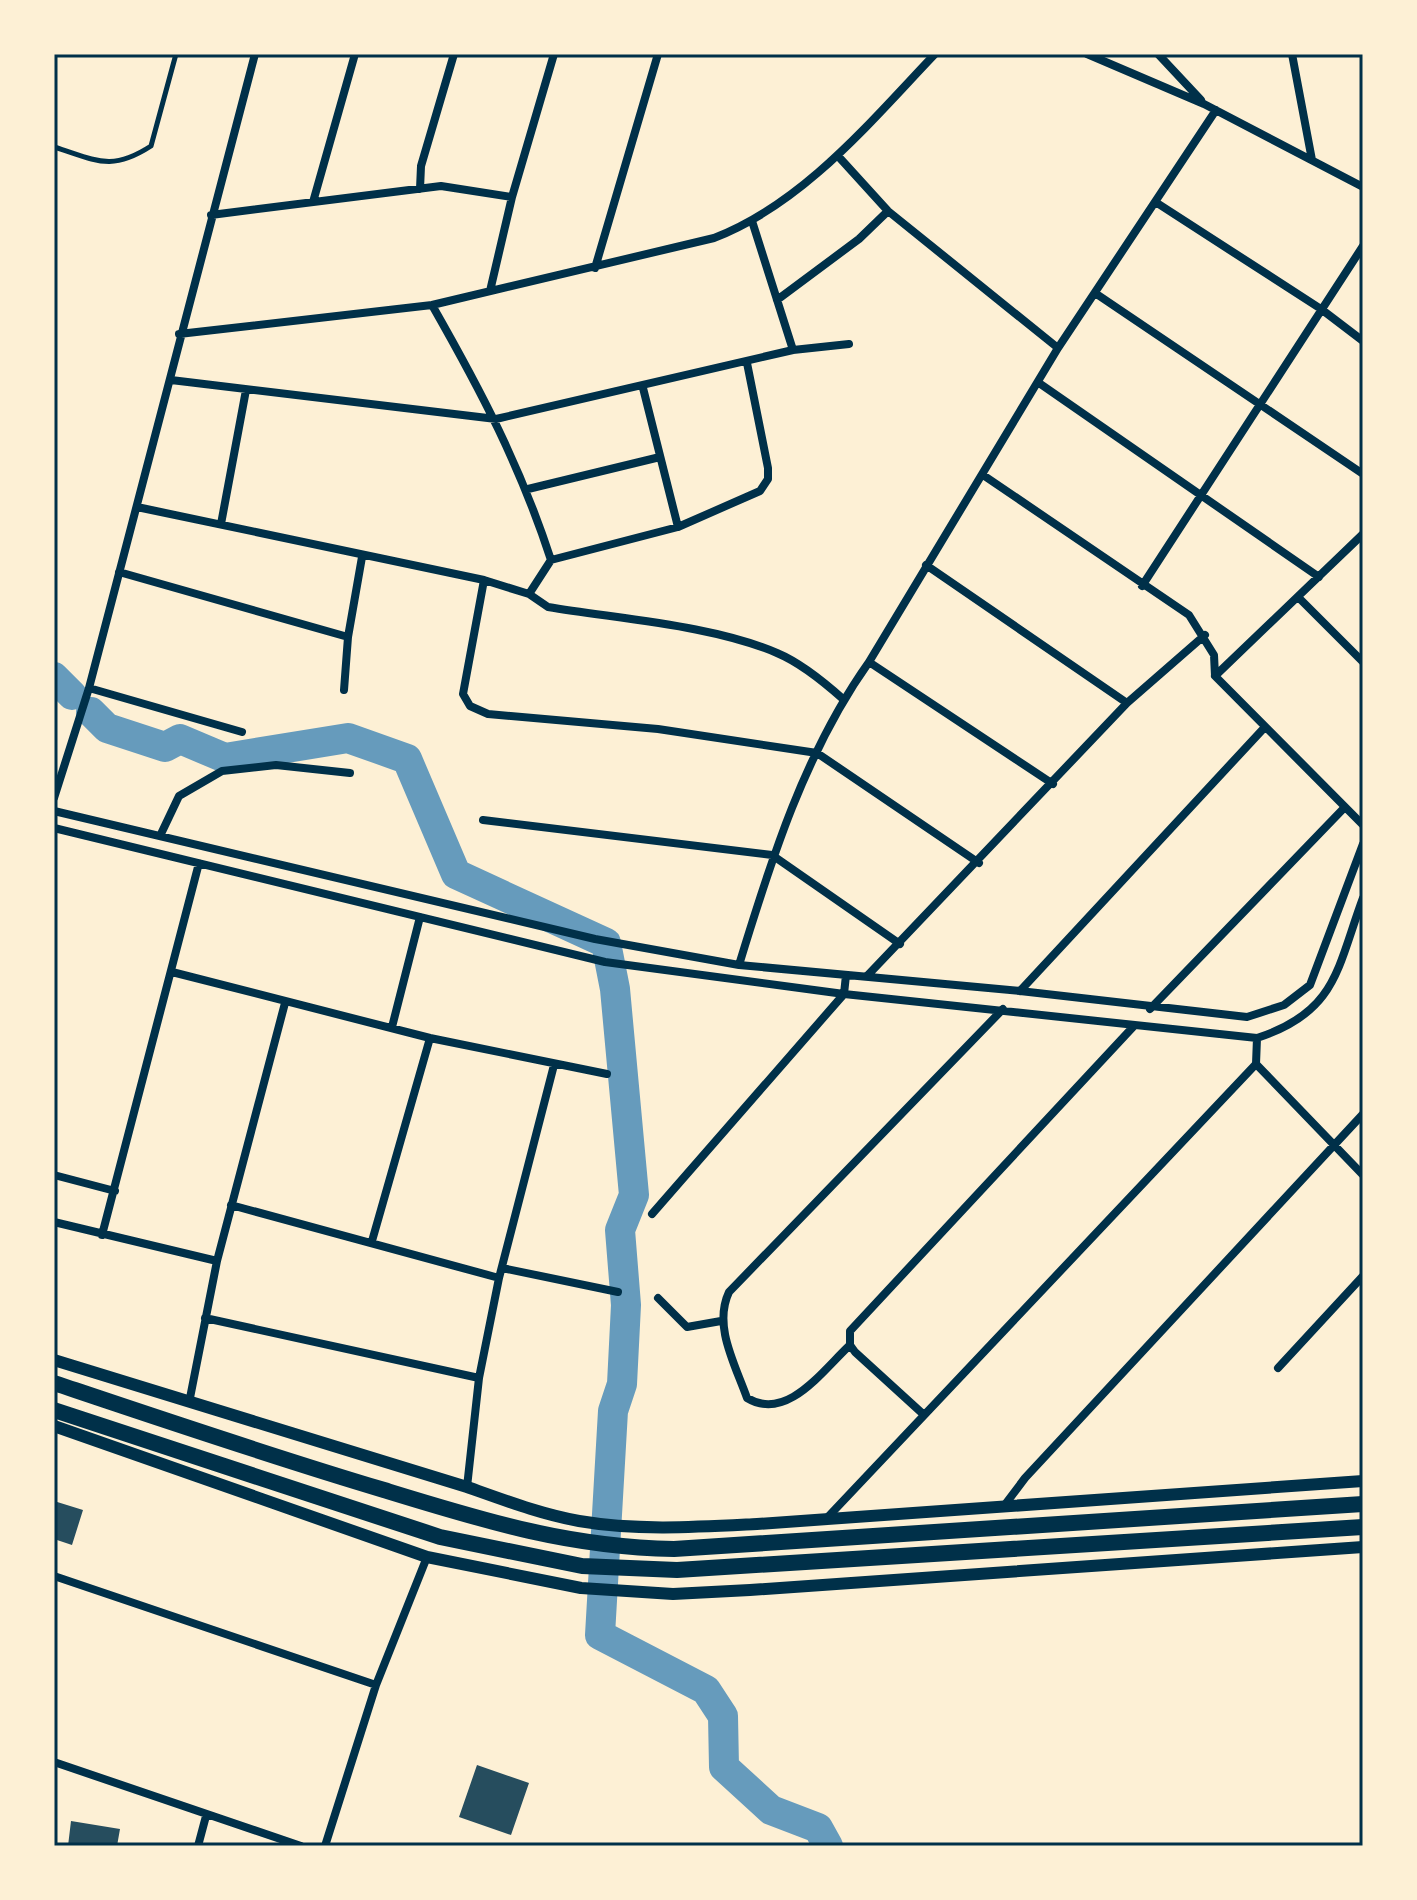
<svg xmlns="http://www.w3.org/2000/svg" width="1417" height="1900" viewBox="0 0 1417 1900" font-family="Commissioner,sans-serif">
<style>
.lines{fill:none;stroke-linecap:round;stroke-linejoin:round}
.river{stroke:#669bbc;stroke-width:30}
.building{fill:#264d5e}
.service{stroke:#003049;stroke-width:5}
.minor{stroke:#003049;stroke-width:8}
.tertiary{stroke:#003049;stroke-width:12}
.trunk{stroke:#003049;stroke-width:16}
.neatline{fill:none;stroke:#003049;stroke-width:3}
</style>
<rect width="100%" height="100%" fill="#fdf0d5"/>
<g class="lines">
<path class="river" d="M54,677L72,695
M91,712L107,728L165,747L180,739L225,758L348,738L407,759L456,874L606,943L615,989L634,1195L620,1230L626,1305L622,1384L613,1411L600,1635L706,1690L723,1716L724,1767L771,1810L818,1828L828,1846"/>
</g>
<path class="building" d="M54,1501L83,1510L72,1545L54,1539Z
M477,1765L529,1783L511,1835L459,1817Z
M71,1821L120,1829L117,1846H68Z"/>
<g class="lines">
<path class="service" d="M54,147C96,160 111,172 151,146L176,54"/>
<path class="minor" d="M1087,54L1204,104L1363,187
M1158,54L1201,100
M1292,54L1312,160
M838,156L888,211L1058,348
M420,189L421,166L454,54
M313,202L355,54
M1157,203L1321,309L1363,341
M211,215L441,186L512,197
M752,221L793,350
M595,268L658,54
M490,291L512,197L554,54
M1095,293L1363,474
M777,300L859,239L888,211
M432,305C481,391 520,465 551,560L529,594
M179,334L432,305L714,238C804,203 870,122 935,54
M171,380L496,419L793,350L849,344
M1039,383L1319,577
M643,388L678,527
M983,475L1189,615L1214,655L1215,676L1363,825
M528,489L660,457
M137,507L484,580L529,594L548,607C619,619 712,625 777,653C801,663 824,682 843,699
M221,524L246,390
M551,560L678,527L760,491L768,479V468L747,363
M926,565L1127,703
M119,572L348,637
M484,580L463,694L470,706L488,714L658,729L817,753L979,863
M1142,586L1363,246
M1299,598L1363,662
M869,662L1053,784
M1215,676L1363,534
M89,688L242,732
M344,690L348,637L362,557
M54,798L89,688L255,54
M54,811L595,939L739,965L1020,991L1247,1017L1284,1005L1310,985L1363,844
M483,820L772,855L900,944
M54,828L605,962L844,994L1257,1038C1337,1012 1337,968 1363,898
M160,836L179,796L222,771L276,765L350,773
M739,965C771,860 805,752 869,662L1058,348L1216,110
M172,972L430,1038L607,1074
M867,976L1127,703L1205,635
M1020,991L1265,727
M1150,1009L1345,807
M392,1027L420,917
M1256,1064L1363,1175
M54,1175L115,1191
M231,1205L499,1278
M652,1214L844,994L846,975
M54,1222L217,1261
M102,1235L199,863
M372,1241L430,1038
M502,1268L618,1292
M658,1298L687,1327L721,1321
M205,1318L479,1378
M850,1345C822,1371 787,1422 747,1398C735,1364 713,1326 729,1292L1003,1009
M1278,1368L1363,1276
M189,1403L217,1261L285,1003
M923,1414L855,1352L850,1345V1331L1133,1027
M467,1487L479,1378L499,1278L554,1065
M1004,1506L1025,1478L1363,1114
M826,1519L1256,1064L1257,1038
M54,1576L376,1685
M54,1762L301,1846
M198,1846L206,1816
M325,1846L376,1685L427,1557"/>
<path class="tertiary" d="M54,1360L467,1487C504,1500 540,1514 579,1521C637,1531 698,1527 757,1524L1363,1481
M54,1426L427,1557L581,1588L673,1594L750,1590L1363,1547"/>
<path class="trunk" d="M54,1383C164,1420 273,1457 384,1490C485,1521 568,1547 674,1549L1363,1504
M54,1410L440,1537L582,1566L677,1570L1363,1527"/>
</g>
<rect width="1417" height="1900" fill="none" stroke="#fdf0d5" stroke-width="112"/>
<rect x="56" y="56" width="1305" height="1788" class="neatline"/>
</svg>
